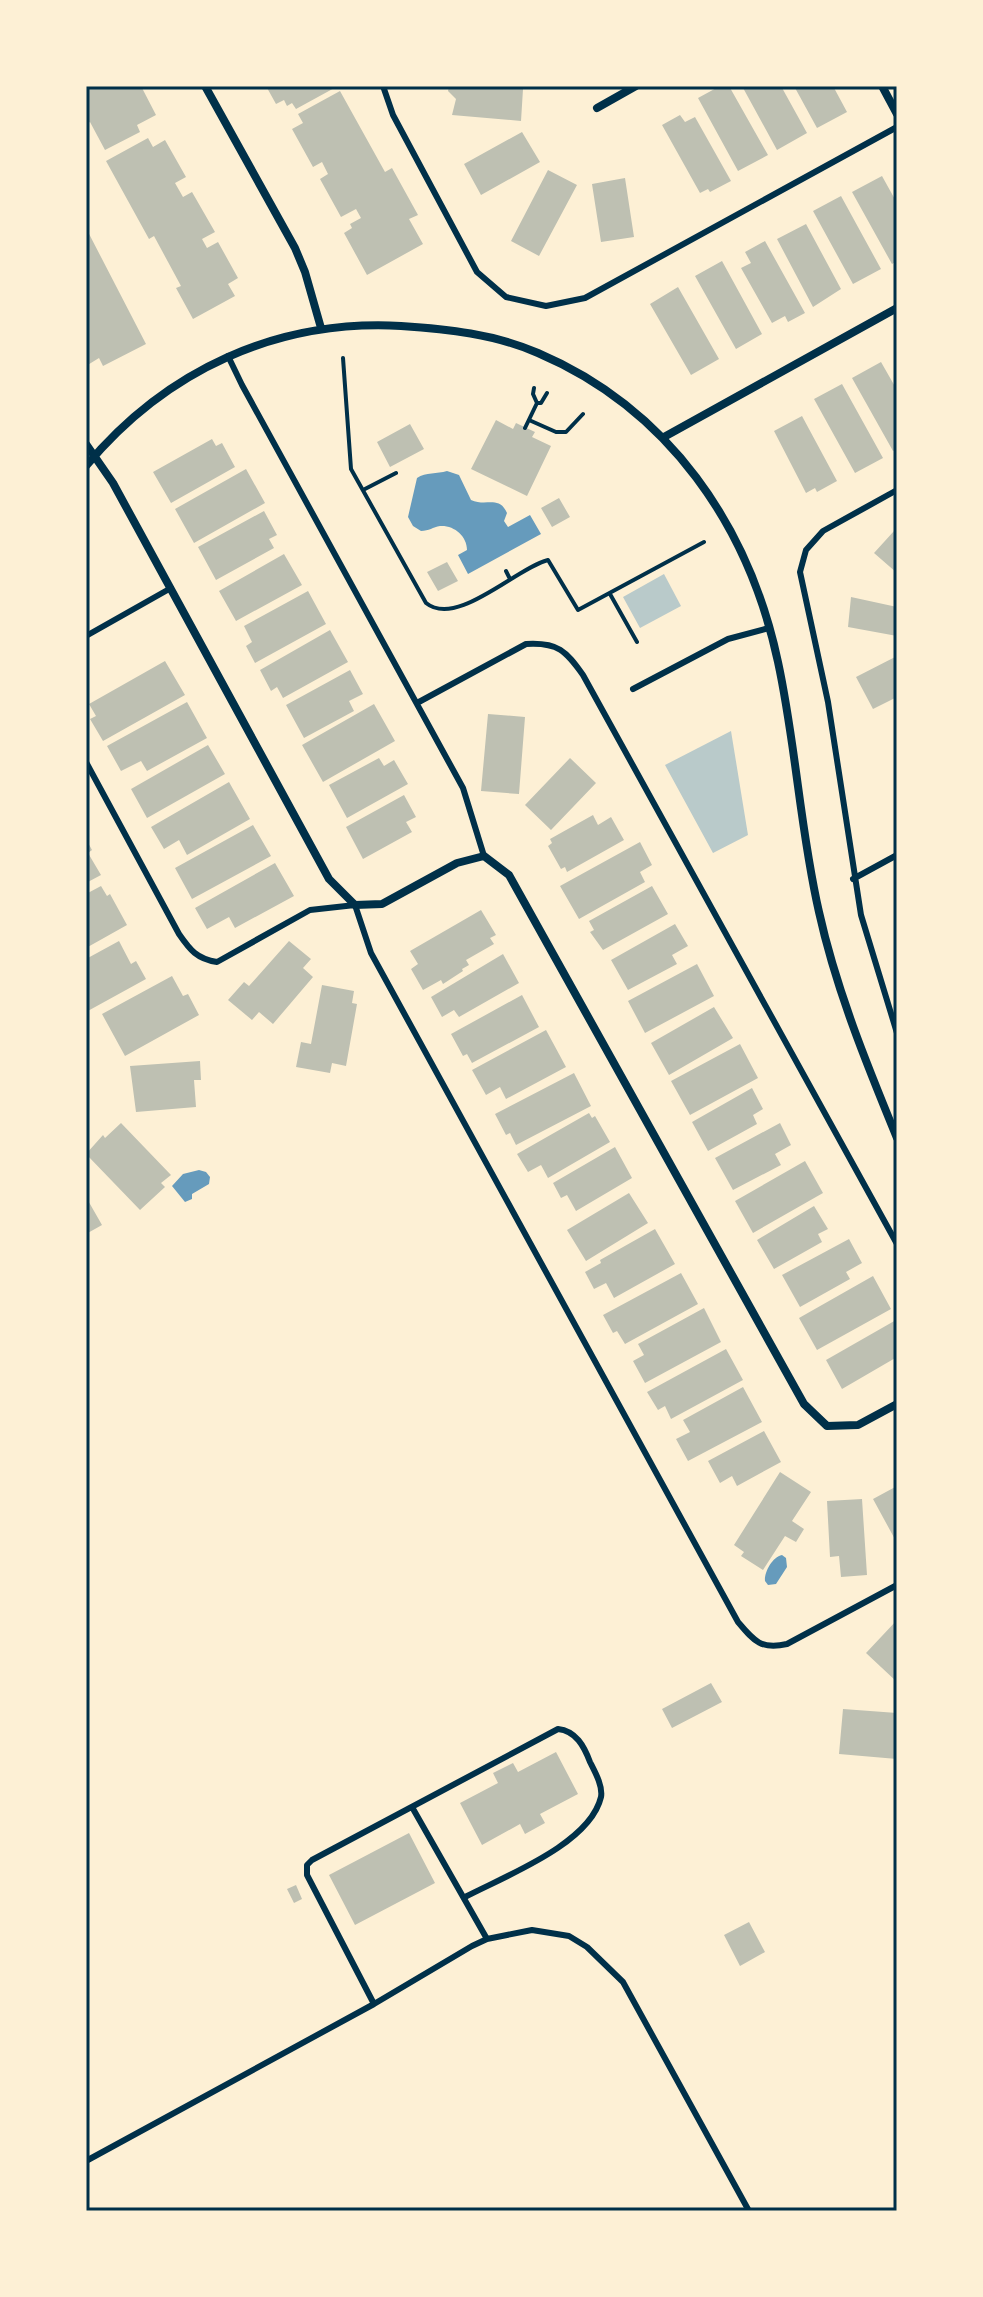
<svg xmlns="http://www.w3.org/2000/svg" width="983" height="2297" viewBox="0 0 983 2297" font-family="Karla,sans-serif">
<style>
.green{fill:#b9caca}
.water{fill:#669bbc}
.building{fill:#bec0b2}
.lines{fill:none;stroke-linecap:round;stroke-linejoin:round}
.path{stroke:#003049;stroke-width:4}
.service{stroke:#003049;stroke-width:6}
.minor{stroke:#003049;stroke-width:8}
.neatline{fill:none;stroke:#003049;stroke-width:3}
</style>
<rect width="100%" height="100%" fill="#fdf0d5"/>
<path class="green" d="M664,574L681,606L640,628L623,597Z
M731,731L748,835L713,853L665,765Z"/>
<path class="water" d="M447,471L459,475L471,500C486,507 499,495 507,513L504,521L508,527L530,515L541,534L468,574L458,555L467,550C467,536 454,525 440,526C433,527 429,531 421,531L413,526L408,517L417,478C426,472 437,474 447,471Z
M199,1170L206,1172L210,1177L209,1184L192,1194V1199L185,1202L172,1186L183,1174Z
M782,1555L786,1558L787,1567L776,1584L768,1585L765,1581C764,1573 772,1557 782,1555Z"/>
<path class="building" d="M86,86H141L156,115L137,125L140,132L105,150L90,122L86,124Z
M266,86H338L296,109L292,103L287,106L284,100L276,104Z
M449,86L523,89L521,121L452,115L456,99L448,91Z
M720,86H729L768,155L738,171L698,98Z
M742,86H781L807,133L777,150Z
M794,86H833L847,112L817,128Z
M340,91L385,172L392,168L418,215L409,219L423,244L367,275L344,233L352,228L350,224L361,218L356,209L341,217L320,179L328,174L322,162L313,167L292,129L303,123L298,114Z
M680,115L685,122L695,117L731,181L710,192L708,189L700,193L662,125Z
M522,132L540,162L481,195L464,164Z
M148,138L153,147L165,140L186,177L175,183L183,197L192,192L215,232L202,239L207,248L218,242L238,278L228,284L235,296L193,319L176,288L181,286L154,236L149,239L106,161Z
M548,170L577,185L539,256L511,241Z
M882,176L897,203V261L892,264L852,192Z
M625,178L634,237L601,242L592,184Z
M841,196L881,269L853,284L813,211Z
M806,224L841,289L813,307L777,239Z
M86,228L146,344L103,366L99,358L86,366Z
M765,241L805,313L788,322L785,316L772,323L741,268L751,263L745,252Z
M722,261L762,334L736,349L695,276Z
M678,287L719,359L691,375L650,304Z
M881,362L897,390V449L893,451L852,378Z
M842,384L883,458L855,473L814,399Z
M802,416L837,481L817,492L815,488L806,493L774,431Z
M496,420L513,429L516,423L535,432L532,437L551,446L527,496L471,469Z
M410,424L424,449L390,467L377,442Z
M212,439L216,446L222,443L235,467L171,503L153,472Z
M246,469L265,503L194,543L175,509Z
M559,498L570,517L552,527L541,508Z
M264,511L277,535L269,539L274,548L216,580L198,547Z
M894,531L897,533V573L874,553Z
M284,554L302,585L236,621L219,591Z
M447,562L458,581L438,591L427,572Z
M308,591L326,624L255,663L246,646L252,642L244,626Z
M851,597L897,607V636L848,627Z
M330,630L348,662L283,698L277,687L271,691L260,670Z
M897,656V697L873,709L856,677Z
M165,661L185,695L103,741L90,719L96,716L89,704Z
M350,670L363,694L349,701L354,711L304,738L286,705Z
M187,702L207,738L147,771L141,761L121,771L107,746Z
M374,704L395,741L323,782L302,745Z
M488,714L525,717L519,794L481,791Z
M208,745L225,774L147,818L131,789Z
M379,758L384,766L394,760L408,784L347,818L329,785Z
M570,758L596,783L551,830L525,805Z
M229,782L250,819L187,855L179,840L164,849L151,827Z
M404,795L416,817L406,822L412,832L363,859L346,827Z
M593,815L598,825L611,817L624,840L567,872L565,867L561,869L548,846L552,843L550,839Z
M253,825L271,856L192,899L175,868Z
M86,839L92,850L88,853L101,875L86,883Z
M640,842L652,865L640,872L645,882L579,919L560,886Z
M275,863L294,896L235,928L229,917L207,929L195,908Z
M101,886L107,896L110,894L127,925L86,948V894Z
M652,886L668,914L603,950L590,932L594,930L589,921Z
M481,910L496,935L490,938L494,944L466,960L469,965L462,969L463,971L443,984L441,980L423,990L411,969L418,964L410,951Z
M675,924L688,946L672,955L677,964L628,990L611,960Z
M119,941L131,964L136,961L146,979L86,1012V959Z
M289,941L311,959L303,968L313,977L273,1024L259,1012L252,1020L228,1000L244,982L249,986Z
M503,954L519,983L459,1017L454,1010L442,1017L431,997Z
M697,964L714,996L645,1033L628,1001Z
M172,976L183,996L188,994L199,1015L125,1056L102,1014Z
M322,985L354,991L352,1003L357,1004L346,1066L332,1063L330,1073L296,1067L301,1042L311,1044Z
M522,995L539,1027L472,1063L467,1054L463,1056L451,1034Z
M714,1007L733,1038L669,1075L651,1043Z
M546,1030L566,1067L506,1099L500,1087L486,1095L472,1070Z
M740,1044L758,1078L690,1115L671,1081Z
M200,1061L201,1080H194L196,1107L136,1112L130,1066Z
M574,1073L591,1106L516,1145L510,1133L506,1135L495,1114Z
M752,1088L763,1109L753,1115L757,1124L708,1151L692,1122Z
M589,1113L592,1118L595,1116L610,1142L548,1178L541,1165L528,1172L517,1154Z
M121,1123L171,1175L161,1183L165,1187L140,1210L86,1154L103,1135L105,1138Z
M780,1123L791,1145L775,1154L781,1165L733,1190L715,1158Z
M615,1147L632,1178L576,1211L567,1195L561,1198L553,1183Z
M805,1161L823,1193L753,1233L735,1201Z
M629,1193L648,1223L586,1261L567,1230Z
M86,1197L102,1225L86,1234Z
M814,1206L828,1229L818,1234L822,1242L774,1269L757,1240Z
M655,1229L675,1264L614,1298L606,1283L594,1289L585,1272L601,1263L600,1260Z
M849,1239L862,1263L846,1272L850,1279L800,1307L782,1275Z
M681,1273L698,1304L625,1344L617,1331L613,1333L603,1315Z
M873,1276L891,1309L817,1350L799,1318Z
M704,1308L721,1342L645,1383L633,1361L644,1355L638,1344Z
M896,1320L897,1357L842,1389L826,1360Z
M726,1349L743,1380L671,1419L665,1406L658,1410L647,1392Z
M743,1387L762,1422L688,1461L676,1439L690,1432L683,1420Z
M764,1431L781,1462L737,1486L732,1476L720,1483L708,1461Z
M780,1472L811,1492L792,1521L804,1529L796,1542L785,1536L763,1570L741,1556L744,1552L734,1545Z
M897,1486V1543L873,1499Z
M862,1499L867,1575L841,1577L839,1556L830,1557L827,1501Z
M897,1620V1682L866,1653Z
M711,1683L722,1702L672,1728L662,1709Z
M843,1709L897,1713V1759L839,1754Z
M556,1752L578,1794L540,1814L545,1823L525,1834L520,1824L482,1845L460,1803L498,1783L493,1773L513,1763L518,1772Z
M409,1833L435,1883L355,1925L329,1875Z
M296,1885L302,1899L294,1903L287,1889Z
M749,1922L765,1952L740,1966L724,1935Z"/>
<g class="lines">
<path class="path" d="M343,358L351,469L426,603C457,628 516,568 548,560L578,610L704,542
M534,388L533,394L537,403H541L547,393
M529,420L556,432H566L583,414
M525,428L537,403
M363,490L396,473
M506,571L510,579
M610,594L637,642"/>
<path class="service" d="M383,86L393,115L477,272L506,297L546,306L585,298L897,127
M228,356L242,385L463,788L484,856
M897,490L823,531L806,550L800,572L828,702L861,915L897,1033
M86,636L171,588
M633,689L728,639L769,628
M417,703L526,644C558,642 566,651 583,675L897,1244
M86,762L179,934C190,950 197,959 217,962L310,910L355,905L371,953L738,1622C754,1641 761,1650 787,1644L897,1585
M853,879L897,855
M412,1807L487,1939
M374,2004L307,1875V1865L312,1860L558,1729C576,1731 584,1746 590,1762C595,1772 603,1786 601,1797C590,1844 505,1876 465,1897
M86,2161L374,2004L472,1946L487,1939L532,1930L569,1936L587,1947L623,1982L749,2211"/>
<path class="minor" d="M205,86L295,248L305,272L321,328
M882,86L897,114
M597,108L636,86
M664,437L897,308
M86,444L113,483L329,879L355,905L382,904L457,863L484,856L509,875L804,1404L827,1426L858,1425L897,1404
M86,466C166,370 277,319 401,326C447,329 495,334 538,353C669,409 749,526 778,662C796,745 800,830 819,912C836,989 867,1065 897,1138"/>
</g>
<rect width="983" height="2297" fill="none" stroke="#fdf0d5" stroke-width="176"/>
<rect x="88" y="88" width="807" height="2121" class="neatline"/>
</svg>
